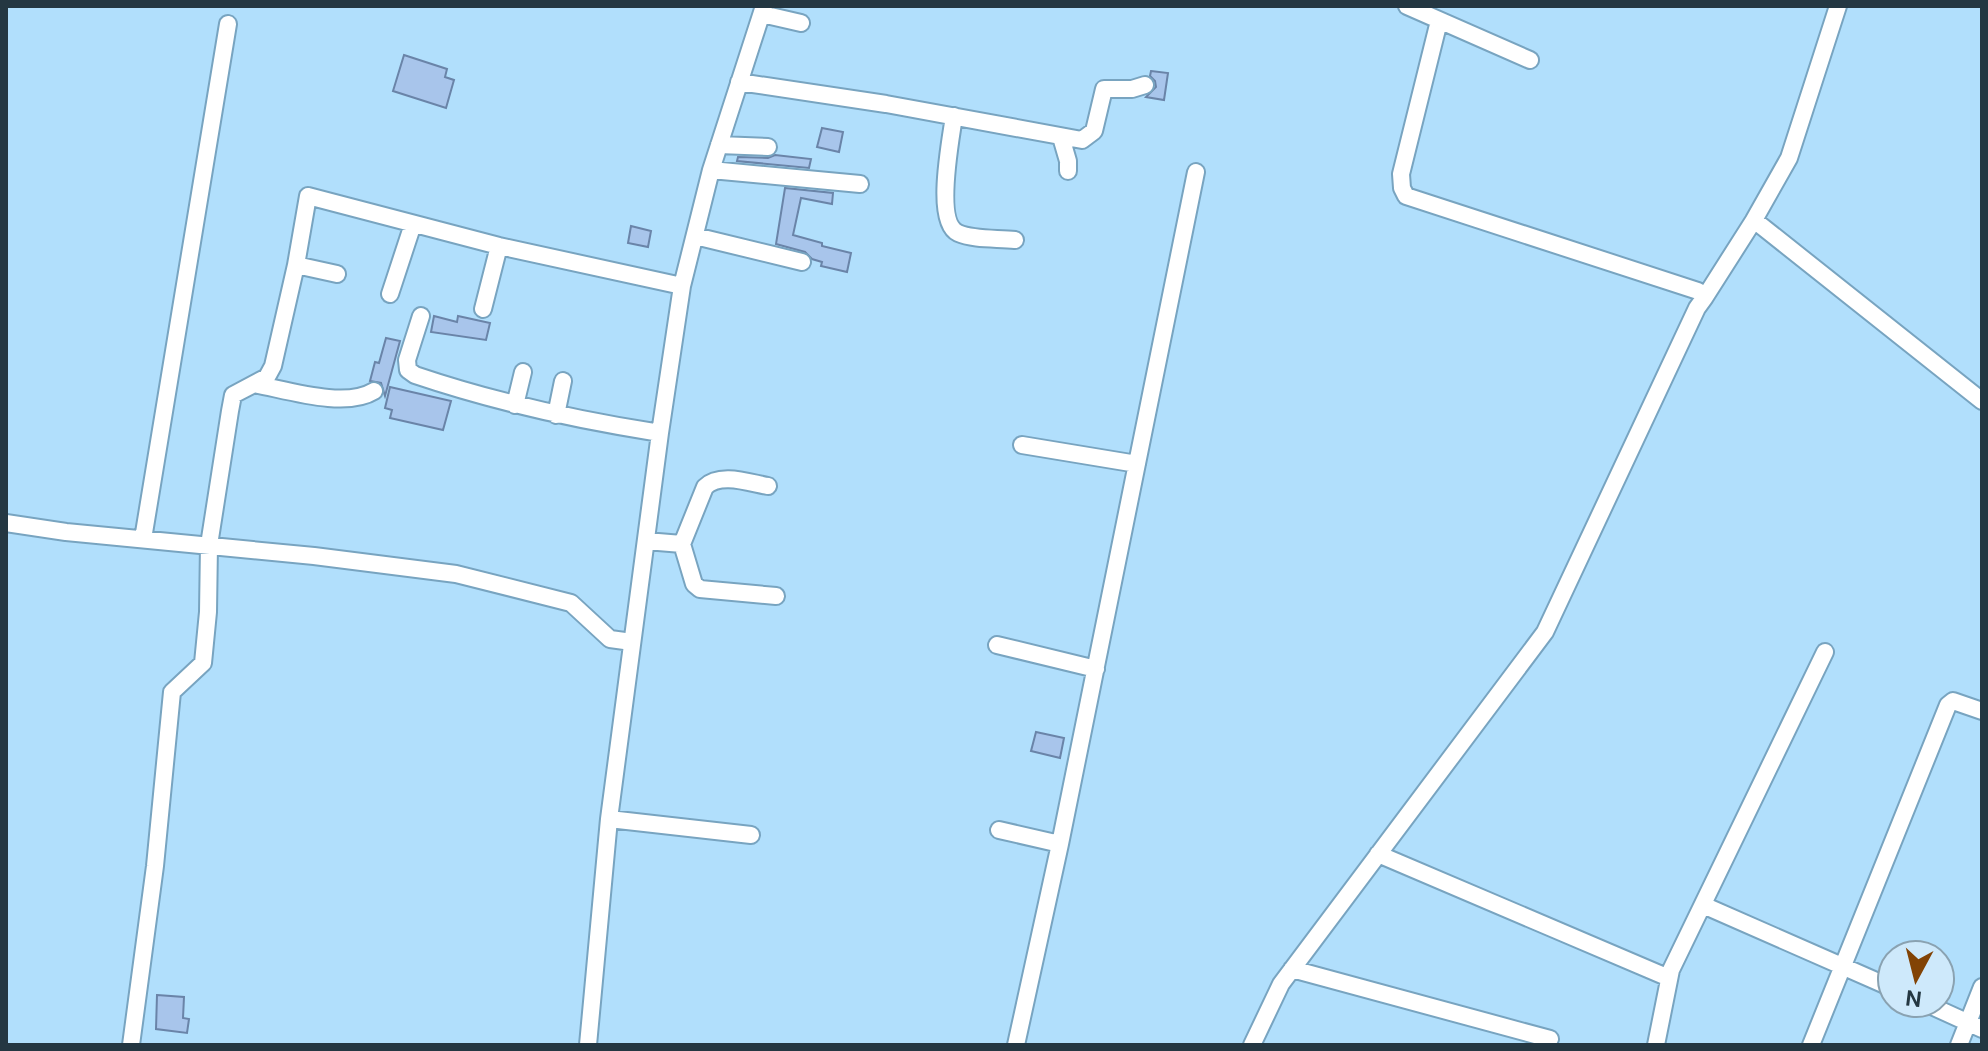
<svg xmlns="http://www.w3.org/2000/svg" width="1988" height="1051" viewBox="0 0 1988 1051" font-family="'DM Sans',sans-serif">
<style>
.building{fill:#a8c5eb;stroke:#6a84a8;stroke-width:2}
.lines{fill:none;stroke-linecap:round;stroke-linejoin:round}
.minor-casing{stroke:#78a4c0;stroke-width:20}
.minor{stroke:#fff;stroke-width:16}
</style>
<rect width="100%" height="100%" fill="#b1dffc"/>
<path class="building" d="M404,55L447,69L445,77L454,80L446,108L393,91Z
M1151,71L1168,73L1164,100L1146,97L1156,87L1155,81L1150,76Z
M822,128L843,132L839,152L817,147Z
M775,155L811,159L809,168L737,161L738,157L768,158Z
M785,188L833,193L832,204L801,198L793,235L822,243V246L851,253L847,272L821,266L822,262L812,259L805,252L776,244Z
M631,226L651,231L648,247L628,243Z
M434,316L457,322L458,316L490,323L486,340L431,332Z
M386,338L400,341L385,396L381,383L370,381L375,362L379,363Z
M390,387L451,401L443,430L390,418L392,410L385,408Z
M1036,732L1064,738L1060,758L1031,751Z
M157,995L184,997L183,1018L189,1019L187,1033L156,1029Z"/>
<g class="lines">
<defs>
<path id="minor" d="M1407,6L1530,60
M762,14L801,23
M739,82L886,104L1082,140L1094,131L1104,89H1132L1145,85
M954,116C951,139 934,222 958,233C974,240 997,238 1015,240
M1061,137L1068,161V171
M719,145L768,147
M711,170L860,184
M1754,220L1789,158L1838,6
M695,236L802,262
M296,265L337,274
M390,294L413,224
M1705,297L1754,220L1982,401
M483,309L499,246
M421,316L407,360L408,370L415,375C495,402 576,420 660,433
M254,384C287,390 345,409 374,391
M515,405L523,372
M556,415L563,381
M1022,445L1137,464
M6,523L66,532L314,556L456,574L571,603L610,639L632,642
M143,539L228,24
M646,541L682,544L694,584L700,589L776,596
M682,544L705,487C720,472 750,483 768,486
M997,645L1096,669
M609,819L751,835
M999,830L1060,844
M1378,854L1669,978
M1703,905L1892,988
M1292,969L1550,1039
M1925,1003L1982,1029
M131,1045L155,866L172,692L203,663L208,612L209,545L230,411L233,395L267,377L273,366L296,265L308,196L499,246L682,286
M588,1045L609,819L660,433L682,286L711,170L764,6
M1016,1045L1060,844L1196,172
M1252,1045L1281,984L1545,632L1697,308L1705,297L1698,291L1406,196L1402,188L1401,174L1439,21
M1656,1045L1671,970L1825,652
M1811,1045L1948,705L1953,701L1982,711
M1959,1045L1982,987"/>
</defs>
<use href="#minor" class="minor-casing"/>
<use href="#minor" class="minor"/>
</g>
<rect width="1988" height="1051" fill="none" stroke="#243742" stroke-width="16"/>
<g transform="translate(1916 979) rotate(187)"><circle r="38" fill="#cee9fb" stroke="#8aa2b1" stroke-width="2"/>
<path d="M0-6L14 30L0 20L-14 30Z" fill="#824305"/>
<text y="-12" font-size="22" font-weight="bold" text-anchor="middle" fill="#243742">N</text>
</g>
</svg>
